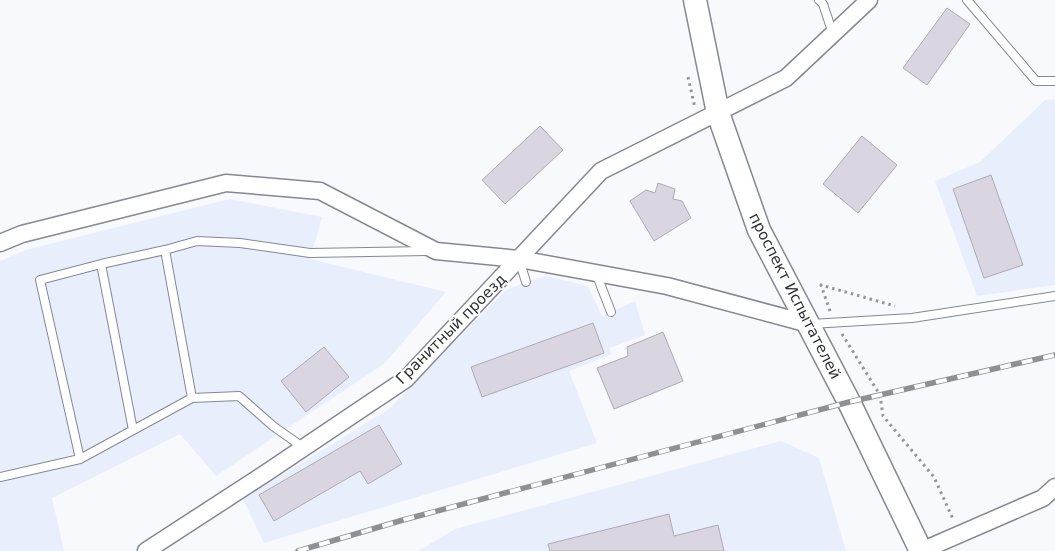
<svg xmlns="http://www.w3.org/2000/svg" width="1055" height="551" viewBox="0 0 1055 551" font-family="'DejaVu Sans',sans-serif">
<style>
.built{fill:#e9eefd}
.building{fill:#d9d5e1;stroke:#aeaab5}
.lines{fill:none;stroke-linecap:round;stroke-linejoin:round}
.lane-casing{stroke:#848892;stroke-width:10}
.street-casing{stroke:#848892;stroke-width:19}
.secondary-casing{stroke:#848892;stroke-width:25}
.path{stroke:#94969a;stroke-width:3;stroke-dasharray:2.5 4;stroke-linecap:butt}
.lane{stroke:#fff;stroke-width:8}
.street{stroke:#fff;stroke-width:16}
.secondary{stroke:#fff;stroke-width:22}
.rail-casing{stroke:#8f9094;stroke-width:5.5}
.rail{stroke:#fff;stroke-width:4;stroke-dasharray:11;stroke-linecap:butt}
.labels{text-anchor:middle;stroke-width:4;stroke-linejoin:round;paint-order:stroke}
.street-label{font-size:15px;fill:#2e2f33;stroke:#fff}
</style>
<rect width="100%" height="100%" fill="#f7f9fd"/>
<path class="built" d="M1055,99V285L977,296L935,181L980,162L1045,100Z
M230,199L322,217L310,259L446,292L385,363L216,476L180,434L52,498L64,551H0V261L26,250Z
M546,276L588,286L602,316L635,301L645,335L609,348L612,354L569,371L597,443L264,543L243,499L389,409L506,290L526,282Z
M781,441L819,458L846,551H418L455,529Z"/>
<path class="building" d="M947,8L970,24L927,85L903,68Z
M540,126L563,150L505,204L482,180Z
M862,136L897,165L858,213L823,184Z
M991,175L1023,265L984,278L953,189Z
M658,183L675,189L673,199L682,201L691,218L654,241L630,201L646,190L655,193Z
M593,323L604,353L482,397L471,367Z
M663,332L683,381L614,409L597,368L628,356L627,347Z
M324,347L349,377L306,412L281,381Z
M379,425L402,464L368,484L360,471L274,521L259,495Z
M669,514L674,536L718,525L724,551H550L548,544Z"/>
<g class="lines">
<defs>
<path id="lane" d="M819,0L823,4L833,34
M967,0L1036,81H1055
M519,259L526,282
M101,264L165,250
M596,273L611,312
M811,324L912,318L1055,296
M192,398L165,250L197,241L240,243L310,253L427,251
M80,459L40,280L101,264L133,430
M0,477L80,459L192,398L239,396L273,426L304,448"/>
<path id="street" d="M0,243L22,234L226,183L320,191L436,251L519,259L667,286L809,324
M146,551L266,473L406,379L601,171L786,78L869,0
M921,551L1043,498L1055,487"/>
<path id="secondary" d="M695,0L718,113L759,230L849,402L921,551"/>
</defs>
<use href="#lane" class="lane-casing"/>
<use href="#street" class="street-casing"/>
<use href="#secondary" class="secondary-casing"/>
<path class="path" d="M688,77L695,108
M830,311L821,285L895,306
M842,334L880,395L883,416L934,477L953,519"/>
<use href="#lane" class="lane"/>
<use href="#street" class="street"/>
<use href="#secondary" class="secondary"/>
<defs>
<path id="rail" d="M298,551L403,520L849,402L1055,355"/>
</defs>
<use href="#rail" class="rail-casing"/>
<use href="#rail" class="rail"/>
</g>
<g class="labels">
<g class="street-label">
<text transform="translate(795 296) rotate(63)" y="5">проспект Испытателей</text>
<text transform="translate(451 329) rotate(-45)" y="5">Гранитный проезд</text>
</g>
</g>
</svg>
